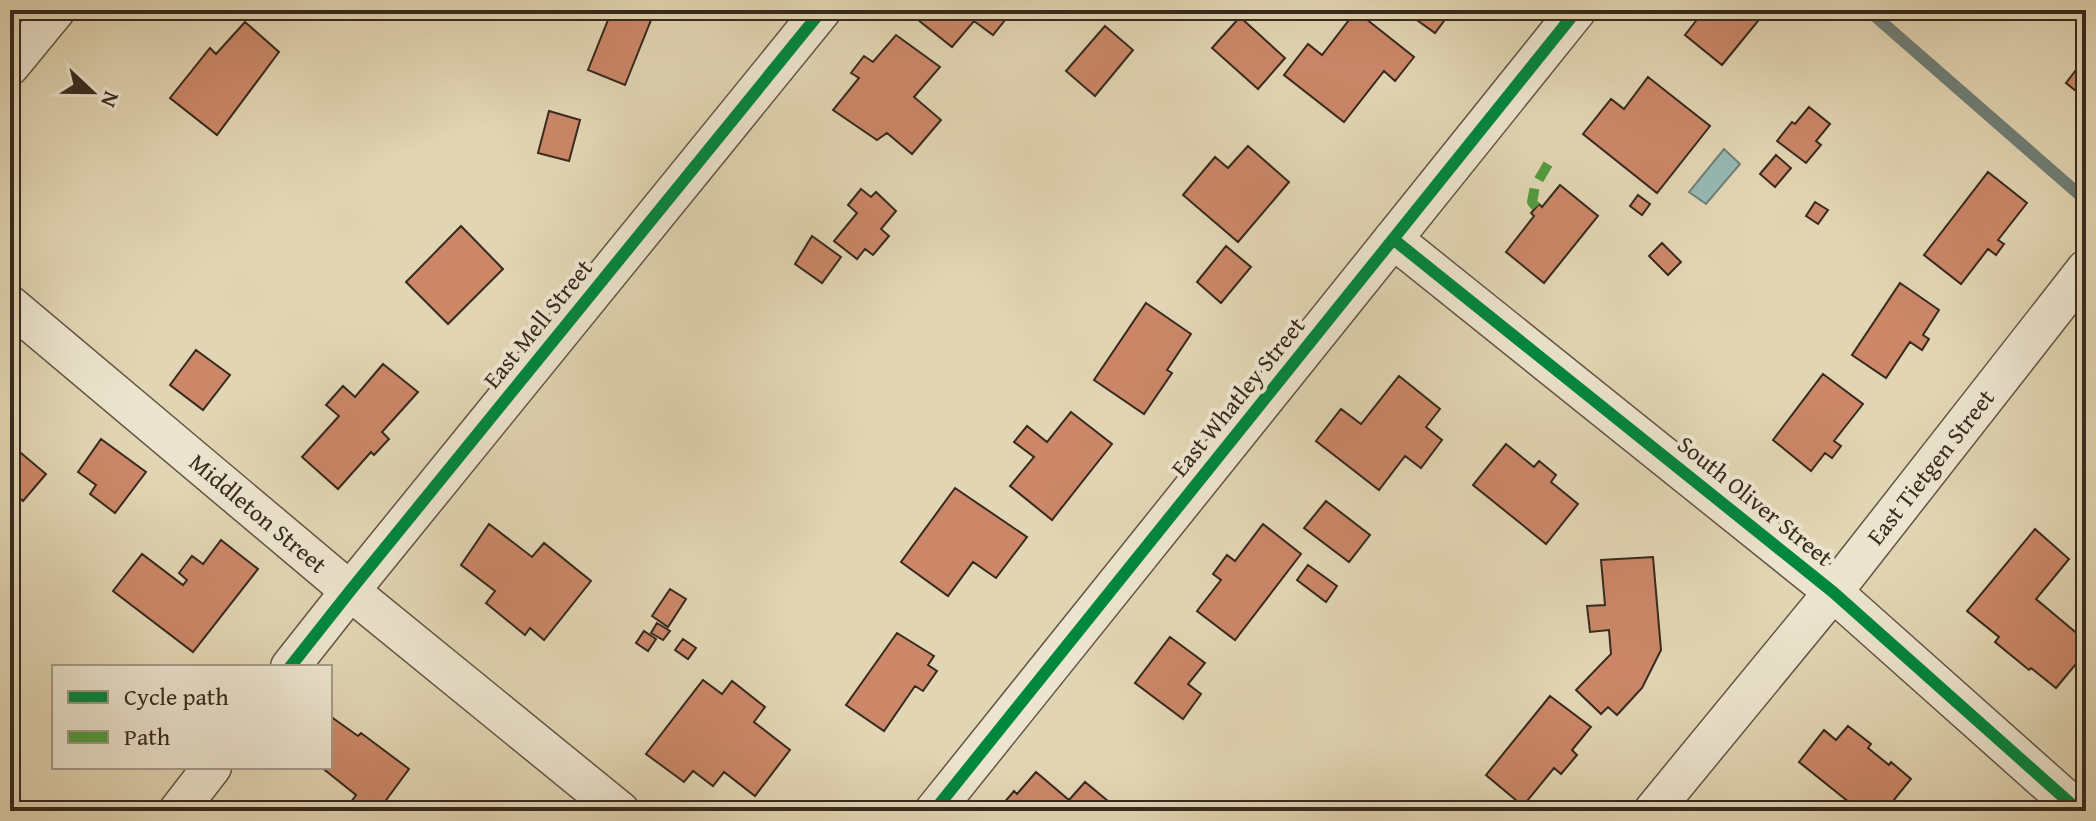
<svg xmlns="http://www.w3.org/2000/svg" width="2096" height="821" viewBox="0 0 2096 821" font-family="'Gentium Book Plus',serif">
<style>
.water{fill:#95b8b2;stroke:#6f7f77;stroke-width:2}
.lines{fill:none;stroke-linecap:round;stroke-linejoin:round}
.stream{stroke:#6f7f77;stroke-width:12}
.building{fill:#cb8768;stroke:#372a1e;stroke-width:2}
.street-casing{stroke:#625543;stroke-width:41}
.street{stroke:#ece4ce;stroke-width:38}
.quiet{stroke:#519c3f;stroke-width:10;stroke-dasharray:20 10;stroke-linecap:butt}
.cycleway-casing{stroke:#ece4ce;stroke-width:17}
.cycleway{stroke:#00873e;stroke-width:12}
.labels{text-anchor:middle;stroke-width:8;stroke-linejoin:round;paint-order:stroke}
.street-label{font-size:24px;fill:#372a1e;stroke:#ece4ce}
</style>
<rect width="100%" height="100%" fill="#e2d5b3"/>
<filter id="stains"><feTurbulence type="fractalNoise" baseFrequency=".0025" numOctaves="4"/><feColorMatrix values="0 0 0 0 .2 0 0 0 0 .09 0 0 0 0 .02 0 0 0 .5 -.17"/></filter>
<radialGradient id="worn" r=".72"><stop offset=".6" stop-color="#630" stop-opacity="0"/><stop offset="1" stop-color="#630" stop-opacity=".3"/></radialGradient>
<path class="water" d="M1724,149L1740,164L1706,204L1689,192Z"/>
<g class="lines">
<path class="stream" d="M1868,10L2082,197"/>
</g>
<path class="building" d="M612,10H641L653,15L625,85L588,70Z
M924,10H1013L993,35L974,21L952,47L917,19Z
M1403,10H1452L1435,33Z
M1698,10H1767L1722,65L1685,35L1702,13Z
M1356,11L1414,57L1395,81L1384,71L1344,122L1284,75L1308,44L1322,55Z
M1240,17L1285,58L1258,89L1212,48Z
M245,22L279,52L217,135L170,98L210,48L216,54Z
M1105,26L1133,50L1095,96L1066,71Z
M896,35L940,67L914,97L941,120L912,154L887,133L877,140L833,110L859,78L851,73L864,56L873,62Z
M2086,57V99L2066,83Z
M1648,77L1710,126L1657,193L1583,134L1611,99L1624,109Z
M1809,107L1830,124L1816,141L1821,145L1806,163L1777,141L1792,122L1795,124Z
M549,111L580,120L569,161L538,153Z
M1248,146L1289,182L1238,242L1183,195L1215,157L1228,168Z
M1776,155L1791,168L1775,187L1760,174Z
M1988,172L2027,203L1998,240L2004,244L1996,255L1988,249L1961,284L1924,255Z
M1560,185L1598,216L1544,283L1506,252L1534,216L1531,213L1539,204L1542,207Z
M861,189L871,197L876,192L896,211L881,229L889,236L873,255L865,249L857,259L834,241L857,213L848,205Z
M1638,195L1650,204L1642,215L1630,206Z
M1815,202L1828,210L1818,224L1806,216Z
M461,226L503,269L448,324L406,282Z
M812,236L841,257L822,283L795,264Z
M1662,243L1681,262L1668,275L1649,256Z
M1226,246L1251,267L1221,303L1197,282Z
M1900,283L1939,310L1923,335L1929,339L1922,350L1910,342L1886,378L1852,355Z
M1146,303L1191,334L1167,370L1172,373L1144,414L1094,380Z
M196,350L230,375L203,410L170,385Z
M383,364L418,392L382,432L389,439L374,455L371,452L338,489L302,457L339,416L326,405L343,386L355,397Z
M1823,374L1863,404L1834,441L1841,446L1832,458L1825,453L1811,471L1773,440Z
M1399,376L1440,409L1426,427L1442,440L1421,468L1405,456L1379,490L1316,441L1341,409L1361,424Z
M1071,412L1112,444L1052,520L1010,486L1034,457L1014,442L1027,426L1047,442Z
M101,439L146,472L115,513L90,494L96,485L78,472Z
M1506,444L1534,467L1539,461L1556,475L1551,482L1578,504L1546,544L1473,485Z
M15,448L46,474L23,501L10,490V454Z
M955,488L1027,537L996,578L973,562L948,596L901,562Z
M1326,501L1370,535L1349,562L1304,528Z
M489,524L532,557L544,543L591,581L544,640L530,628L525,635L486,603L495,591L461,565Z
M1263,524L1301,554L1235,640L1197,611L1221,580L1213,574L1227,555L1235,561Z
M2035,529L2069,559L2036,599L2086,641V652L2056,688L2031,668L2029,670L1995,642L1999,637L1967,611Z
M221,540L258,569L193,652L113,591L142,554L183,585L187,580L179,573L192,556L203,564Z
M1653,557L1661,650L1642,688L1617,715L1608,707L1601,714L1576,690L1611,654L1609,630L1590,632L1587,606L1605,605L1601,560Z
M1308,565L1337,586L1326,602L1297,580Z
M670,589L686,599L668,627L652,616Z
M657,623L670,631L663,640L651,633Z
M644,631L656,639L648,651L636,643Z
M897,633L934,656L928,665L937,671L923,691L915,686L884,731L846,705Z
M1170,637L1205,663L1188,684L1201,694L1183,719L1135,683Z
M683,639L696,648L688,659L675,650Z
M703,680L722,694L732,681L765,707L754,722L790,750L755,796L724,772L713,786L693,771L684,782L646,754Z
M1550,696L1591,727L1572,750L1577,755L1561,774L1554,768L1523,806L1486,775Z
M330,716L358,736L361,733L409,769L378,811H363L351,802L356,795L321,767H330Z
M1848,726L1871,744L1868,748L1889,765L1891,762L1911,779L1885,811H1860L1799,762L1824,730L1836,740Z
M1036,772L1069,800L1085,782L1120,811H997L1014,791L1017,794Z"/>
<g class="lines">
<defs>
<g id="street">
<path d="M10,66L56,10"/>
<path d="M1393,239L1833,592L2079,811"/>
<path id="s1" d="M10,305L350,591L620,811"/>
<path d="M290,667L350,591L822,10"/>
<path d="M178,811L212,767"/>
<path d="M934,811L1577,10"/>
<path id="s2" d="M1653,811L1833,592L2086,269"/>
</g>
</defs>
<use href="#street" class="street-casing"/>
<use href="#street" class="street"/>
<path class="quiet" d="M1536,207L1532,202L1535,186L1548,164"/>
<defs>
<path id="cycleway" d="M1393,239L1833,592L2079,811
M290,667L350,591L822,10
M934,811L1577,10"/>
</defs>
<use href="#cycleway" class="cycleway-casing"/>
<use href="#cycleway" class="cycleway"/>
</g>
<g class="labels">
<g class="street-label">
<text transform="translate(538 324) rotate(-51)" y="8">East Mell Street</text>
<text transform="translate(1238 397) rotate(-51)" y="8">East Whatley Street</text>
<text dy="8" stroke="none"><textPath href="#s2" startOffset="442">East Tietgen Street</textPath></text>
<text transform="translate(1755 501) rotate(39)" y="8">South Oliver Street</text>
<text dy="8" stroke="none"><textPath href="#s1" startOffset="324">Middleton Street</textPath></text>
</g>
</g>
<rect width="2096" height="821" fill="none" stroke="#e2d5b3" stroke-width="40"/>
<rect x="12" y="12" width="2072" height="797" fill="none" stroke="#372a1e" stroke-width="4"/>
<rect x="20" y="20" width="2056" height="781" fill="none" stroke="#372a1e" stroke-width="2"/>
<rect x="52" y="665" width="280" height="104" fill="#ece4ce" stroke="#a49a88" stroke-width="2"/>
<rect x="68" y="691" width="40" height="12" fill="#00873e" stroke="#a49a88" stroke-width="2"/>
<text x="124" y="705" font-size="24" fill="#372a1e">Cycle path</text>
<rect x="68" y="731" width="40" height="12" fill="#519c3f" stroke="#a49a88" stroke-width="2"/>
<text x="124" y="745" font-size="24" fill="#372a1e">Path</text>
<g transform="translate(92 92) rotate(112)" stroke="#ece4ce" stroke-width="6" paint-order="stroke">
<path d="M0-6L14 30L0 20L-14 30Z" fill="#372a1e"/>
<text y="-12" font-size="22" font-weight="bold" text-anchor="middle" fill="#372a1e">N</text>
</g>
<rect width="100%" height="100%" filter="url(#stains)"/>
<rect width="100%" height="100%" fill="url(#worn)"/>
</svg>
